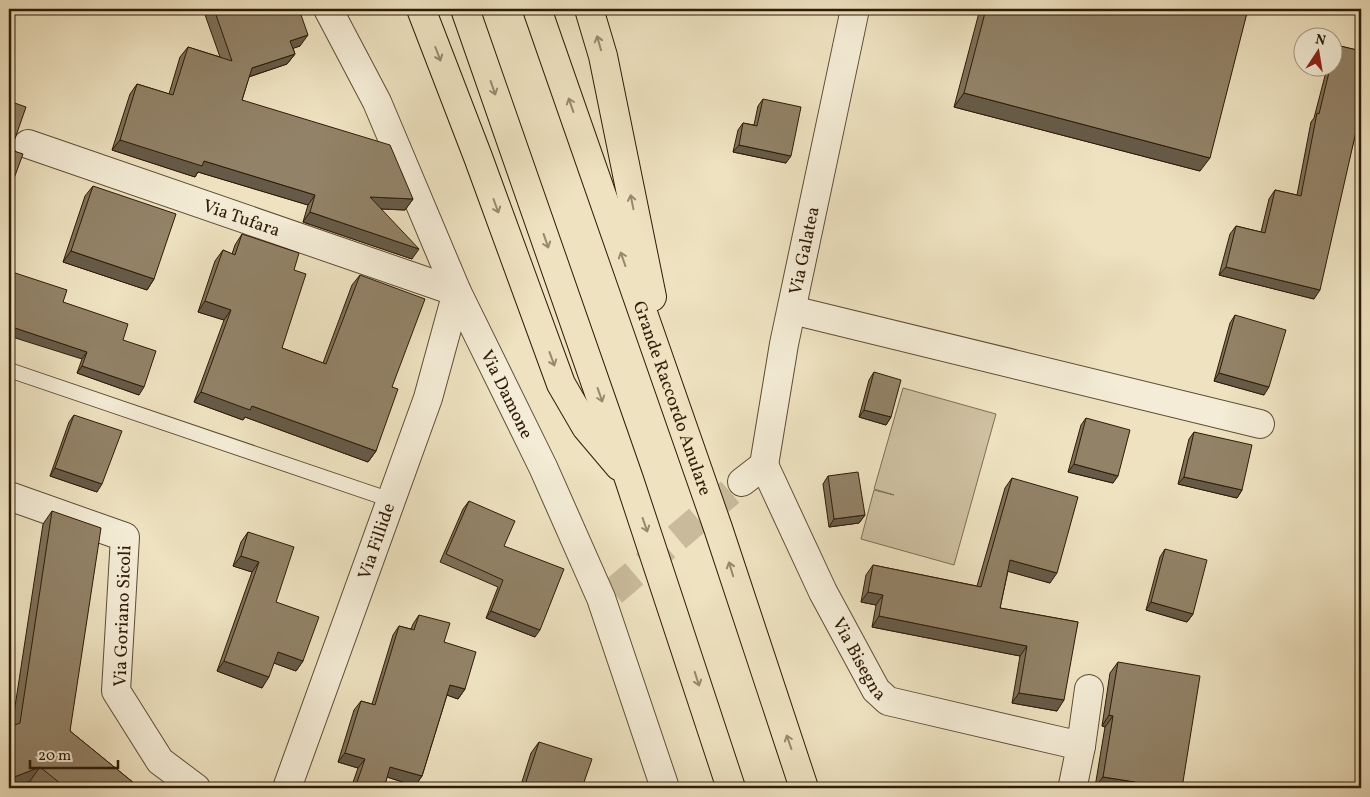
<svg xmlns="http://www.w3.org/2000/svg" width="1370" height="797" viewBox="0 0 1370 797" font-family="Vollkorn,serif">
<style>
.grass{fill:#cec0a1;stroke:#7e6e54}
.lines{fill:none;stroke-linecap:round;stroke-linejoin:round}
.street-tunnel{stroke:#c8ba9b;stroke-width:28;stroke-dasharray:28 14;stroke-linecap:butt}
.lane-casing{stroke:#5f4d35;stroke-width:16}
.street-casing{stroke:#5f4d35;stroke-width:30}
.highway-casing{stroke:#2f1b07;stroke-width:30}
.lane{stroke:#f4ecd6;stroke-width:14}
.street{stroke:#f4ecd6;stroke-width:28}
.highway{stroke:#eee2c0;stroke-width:28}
.wall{fill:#7e7059;stroke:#2f1b07}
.shaded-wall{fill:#665b48;stroke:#2f1b07}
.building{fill:#928267;stroke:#2f1b07}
.oneway{stroke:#98886d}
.labels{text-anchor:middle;stroke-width:4.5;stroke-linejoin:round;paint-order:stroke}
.street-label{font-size:18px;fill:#2f1b07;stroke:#f4ecd6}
</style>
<rect width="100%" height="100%" fill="#eee2c0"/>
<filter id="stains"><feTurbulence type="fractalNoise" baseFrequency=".004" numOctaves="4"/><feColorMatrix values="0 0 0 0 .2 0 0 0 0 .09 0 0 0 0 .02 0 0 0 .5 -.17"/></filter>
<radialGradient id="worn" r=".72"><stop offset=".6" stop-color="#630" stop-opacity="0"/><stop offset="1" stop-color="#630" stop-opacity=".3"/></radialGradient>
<path class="grass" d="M903,388L996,414L954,565L861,539L874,490L894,495L874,489Z"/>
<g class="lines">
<path class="street-tunnel" d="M613,592L742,482"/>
<defs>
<path id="lane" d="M9,370L391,500"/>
<g id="street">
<path id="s1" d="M328,9L377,102L457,292L543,467L601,598L665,788"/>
<path id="s2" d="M28,144L457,292L428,398L287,788"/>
<path d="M792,310L1260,424"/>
<path id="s3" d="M764,465L823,592L876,690L888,701L1081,746L1089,689"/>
<path id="s4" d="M742,482L764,465L784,344L855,9"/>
<path d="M9,496L125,537L116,691L160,761L196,788"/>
<path d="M1073,785L1081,746"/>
</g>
<g id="highway">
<path d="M421,9L478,157L561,384L586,427L619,466"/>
<path d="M465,9L629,479L731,788"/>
<path id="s5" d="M537,9L718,528L804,788"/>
<path d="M589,9L603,56L652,297"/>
</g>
</defs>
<use href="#lane" class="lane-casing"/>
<use href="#street" class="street-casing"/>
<use href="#highway" class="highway-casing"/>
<use href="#lane" class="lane"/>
<use href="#street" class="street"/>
<use href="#highway" class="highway"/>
</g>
<path class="wall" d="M203,9H299L300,46L293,48L295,54L287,64L249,77L242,100L413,199L405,210L381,209L412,259L303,222L308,205L198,172L195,177L112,150L130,94L137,84L169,94L180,57L188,47L220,57Z
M980,9H1248L1200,171L954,107Z
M1336,45L1361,51V122L1360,124H1358L1314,299L1219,275L1230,234L1236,226L1261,232L1269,199L1275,190L1297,195L1311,122L1314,118L1327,68H1332V50Z
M763,99L786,163L733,152L738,130L743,123L754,125L758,106Z
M93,186L154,279L147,290L63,262L85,196Z
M242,234L294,270L282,348L323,363L352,285L360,275L392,387L376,451L368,462L245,417L243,420L194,402L224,320L198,312L215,261L223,250L232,254L235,245Z
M63,302L123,340L139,395L77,373L82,359Z
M1235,315L1264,395L1214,381L1230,323Z
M874,372L891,417L886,425L859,417L869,380Z
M74,415L97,492L50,476L69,422Z
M1086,418L1113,483L1068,472L1081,425Z
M1194,432L1242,490L1237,498L1178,484L1189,439Z
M828,476L865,515L859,523L829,527L823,484Z
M1012,478L1050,583L1008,571L1000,608L1078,622L1057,711L1012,703L1020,656L872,627L876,605L861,602L866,575L873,565L977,586L1005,488Z
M469,501L504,546L535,637L486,618L498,587L440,562L463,509Z
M52,511L70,731L140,788H39L30,781L12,726L43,524Z
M248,532L276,602L303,661L296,671L274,663L262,688L217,671L252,572L233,566L241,542Z
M1165,549L1193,614L1187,622L1146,610L1160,557Z
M419,615L444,642L465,689L458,699L447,695L422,776L415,786L387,777L384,788H351L358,768L338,762L354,710L361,701L372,704L393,635L399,626L411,629L413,624Z
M1118,662L1182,788H1100L1095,787L1105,727L1102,726L1110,673Z
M539,742L582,788H520L531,753Z"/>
<path class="shaded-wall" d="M1350,9H1361V12Z
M308,35L300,46L283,52L290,41Z
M295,54L287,64L245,78L252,68Z
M964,93L1210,158L1200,171L954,107Z
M1360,114H1361V122L1360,124L1354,123Z
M120,140L204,161L315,195L308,205L198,172L195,177L112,150Z
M739,145L791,156L786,163L733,152Z
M370,197L413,199L405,210L363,208Z
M310,212L419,249L412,259L303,222Z
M71,251L154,279L147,290L63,262Z
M1226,267L1320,290L1314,299L1219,275Z
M205,301L231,310L224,320L198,312Z
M9,326L87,352L82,359L9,336Z
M82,366L144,387L139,395L77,373Z
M1219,373L1269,387L1264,395L1214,381Z
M201,392L252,406L376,451L368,462L245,417L243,420L194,402Z
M864,410L891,417L886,425L859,417Z
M1074,464L1118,476L1113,483L1068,472Z
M55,468L102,484L97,492L50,476Z
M1184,477L1242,490L1237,498L1178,484Z
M865,515L859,523L829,527L834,519Z
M241,556L259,562L252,572L233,566Z
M1010,560L1057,573L1050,583L1003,570Z
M868,592L883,595L876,605L861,602Z
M1151,602L1193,614L1187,622L1146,610Z
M491,611L540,630L535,637L486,618Z
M879,616L1027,646L1020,656L872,627Z
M278,652L303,661L296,671L271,662Z
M224,661L269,677L262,688L217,671Z
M450,685L465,689L458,699L444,694Z
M1019,693L1064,700L1057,711L1012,703Z
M1109,715L1113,716L1105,727L1102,726Z
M345,753L365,759L358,768L338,762Z
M40,767L30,781L9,788V779Z
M390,767L422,776L415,786L384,776Z
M1103,777L1135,782L1131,788H1100L1095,787Z"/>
<path class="building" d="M214,9H299L308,35L290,41L295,54L252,68L242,100L390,145L413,199L370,197L419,249L310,212L315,195L204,161L202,166L120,140L137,84L173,95L188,47L232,61Z
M986,9H1248L1210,158L964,93Z
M1336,45L1361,51V114H1360L1320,290L1226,267L1236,226L1265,233L1275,190L1301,196L1317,113L1319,114L1330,68H1332V60Z
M763,99L801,107L791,156L739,145L743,123L757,126Z
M9,101L26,107L11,150L23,154L9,192Z
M93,186L176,214L154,279L71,251Z
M242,234L299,253L294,270L306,274L282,348L326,364L360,275L425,299L392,387L398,389L376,451L252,406L250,410L201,392L231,310L205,301L223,250L235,255Z
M9,271L67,290L63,302L128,324L123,340L156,351L144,387L82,366L87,352L9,326Z
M1235,315L1286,330L1269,387L1219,373Z
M874,372L901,380L891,417L864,410Z
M74,415L122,431L102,484L55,468Z
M1086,418L1130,430L1118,476L1074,464Z
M1194,432L1252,445L1242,490L1184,477Z
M858,472L865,515L834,519L828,476Z
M1012,478L1078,497L1057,573L1010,560L1000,608L1078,622L1064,700L1019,693L1027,646L879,616L883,595L868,592L873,565L981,587Z
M469,501L515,521L504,546L564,569L540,630L491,611L503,580L446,554Z
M52,511L101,528L70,731L140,788H66L40,767L9,779V727L20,723Z
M248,532L294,547L276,602L319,617L303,661L278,652L269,677L224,661L259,562L241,556Z
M1165,549L1207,560L1193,614L1151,602Z
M419,615L450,623L444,642L476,652L465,689L450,685L422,776L390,767L384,788H355L365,759L345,753L361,701L375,705L399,626L414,630Z
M1118,662L1200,676L1182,788H1134L1135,782L1103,777L1113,716L1109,715Z
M539,742L592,759L582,788H524Z"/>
<defs><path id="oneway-shaft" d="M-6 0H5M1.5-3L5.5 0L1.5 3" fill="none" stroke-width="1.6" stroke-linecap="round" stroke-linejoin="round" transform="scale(1.25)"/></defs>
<g class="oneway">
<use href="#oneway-shaft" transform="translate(599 43) rotate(-106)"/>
<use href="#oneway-shaft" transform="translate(438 54) rotate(69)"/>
<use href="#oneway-shaft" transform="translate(493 88) rotate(71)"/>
<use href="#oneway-shaft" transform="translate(571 105) rotate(-109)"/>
<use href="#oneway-shaft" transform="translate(632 202) rotate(-101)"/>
<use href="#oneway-shaft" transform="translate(496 206) rotate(70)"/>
<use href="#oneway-shaft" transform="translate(546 241) rotate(71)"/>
<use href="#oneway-shaft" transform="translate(623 259) rotate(-109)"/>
<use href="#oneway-shaft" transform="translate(552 359) rotate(70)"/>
<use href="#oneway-shaft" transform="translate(600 395) rotate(71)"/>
<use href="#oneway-shaft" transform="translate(645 525) rotate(71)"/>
<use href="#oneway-shaft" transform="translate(731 569) rotate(-107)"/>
<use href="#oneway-shaft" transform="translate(697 679) rotate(72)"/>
<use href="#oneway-shaft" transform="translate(789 742) rotate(-109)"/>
</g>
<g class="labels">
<g class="street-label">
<text dy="6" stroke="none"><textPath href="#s2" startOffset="226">Via Tufara</textPath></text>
<text dy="6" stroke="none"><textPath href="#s4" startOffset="246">Via Galatea</textPath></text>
<text dy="6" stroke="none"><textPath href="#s1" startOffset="425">Via Damone</textPath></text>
<text dy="6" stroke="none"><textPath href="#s5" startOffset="412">Grande Raccordo Anulare</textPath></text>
<text transform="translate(376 541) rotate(-71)" y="6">Via Fillide</text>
<text transform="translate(122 616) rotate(-88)" y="6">Via Goriano Sicoli</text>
<text dy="6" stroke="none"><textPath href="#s3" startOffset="216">Via Bisegna</textPath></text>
</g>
</g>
<rect width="1370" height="797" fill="none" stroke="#eee2c0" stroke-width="30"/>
<rect x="10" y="10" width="1350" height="777" fill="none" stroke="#2f1b07" stroke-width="2.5"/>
<rect x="15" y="15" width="1340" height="767" fill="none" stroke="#2f1b07"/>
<g transform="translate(1318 52) rotate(12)"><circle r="24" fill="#f4ecd6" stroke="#a59883"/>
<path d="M0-4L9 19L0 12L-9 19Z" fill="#8f2418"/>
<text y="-8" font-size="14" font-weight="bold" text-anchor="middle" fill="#2f1b07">N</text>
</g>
<path d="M30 760v8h88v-8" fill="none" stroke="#2f1b07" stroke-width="2.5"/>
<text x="38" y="760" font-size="15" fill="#2f1b07" stroke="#f4ecd6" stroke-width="4" paint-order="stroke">20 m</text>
<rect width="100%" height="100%" filter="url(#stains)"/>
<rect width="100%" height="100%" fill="url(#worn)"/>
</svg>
